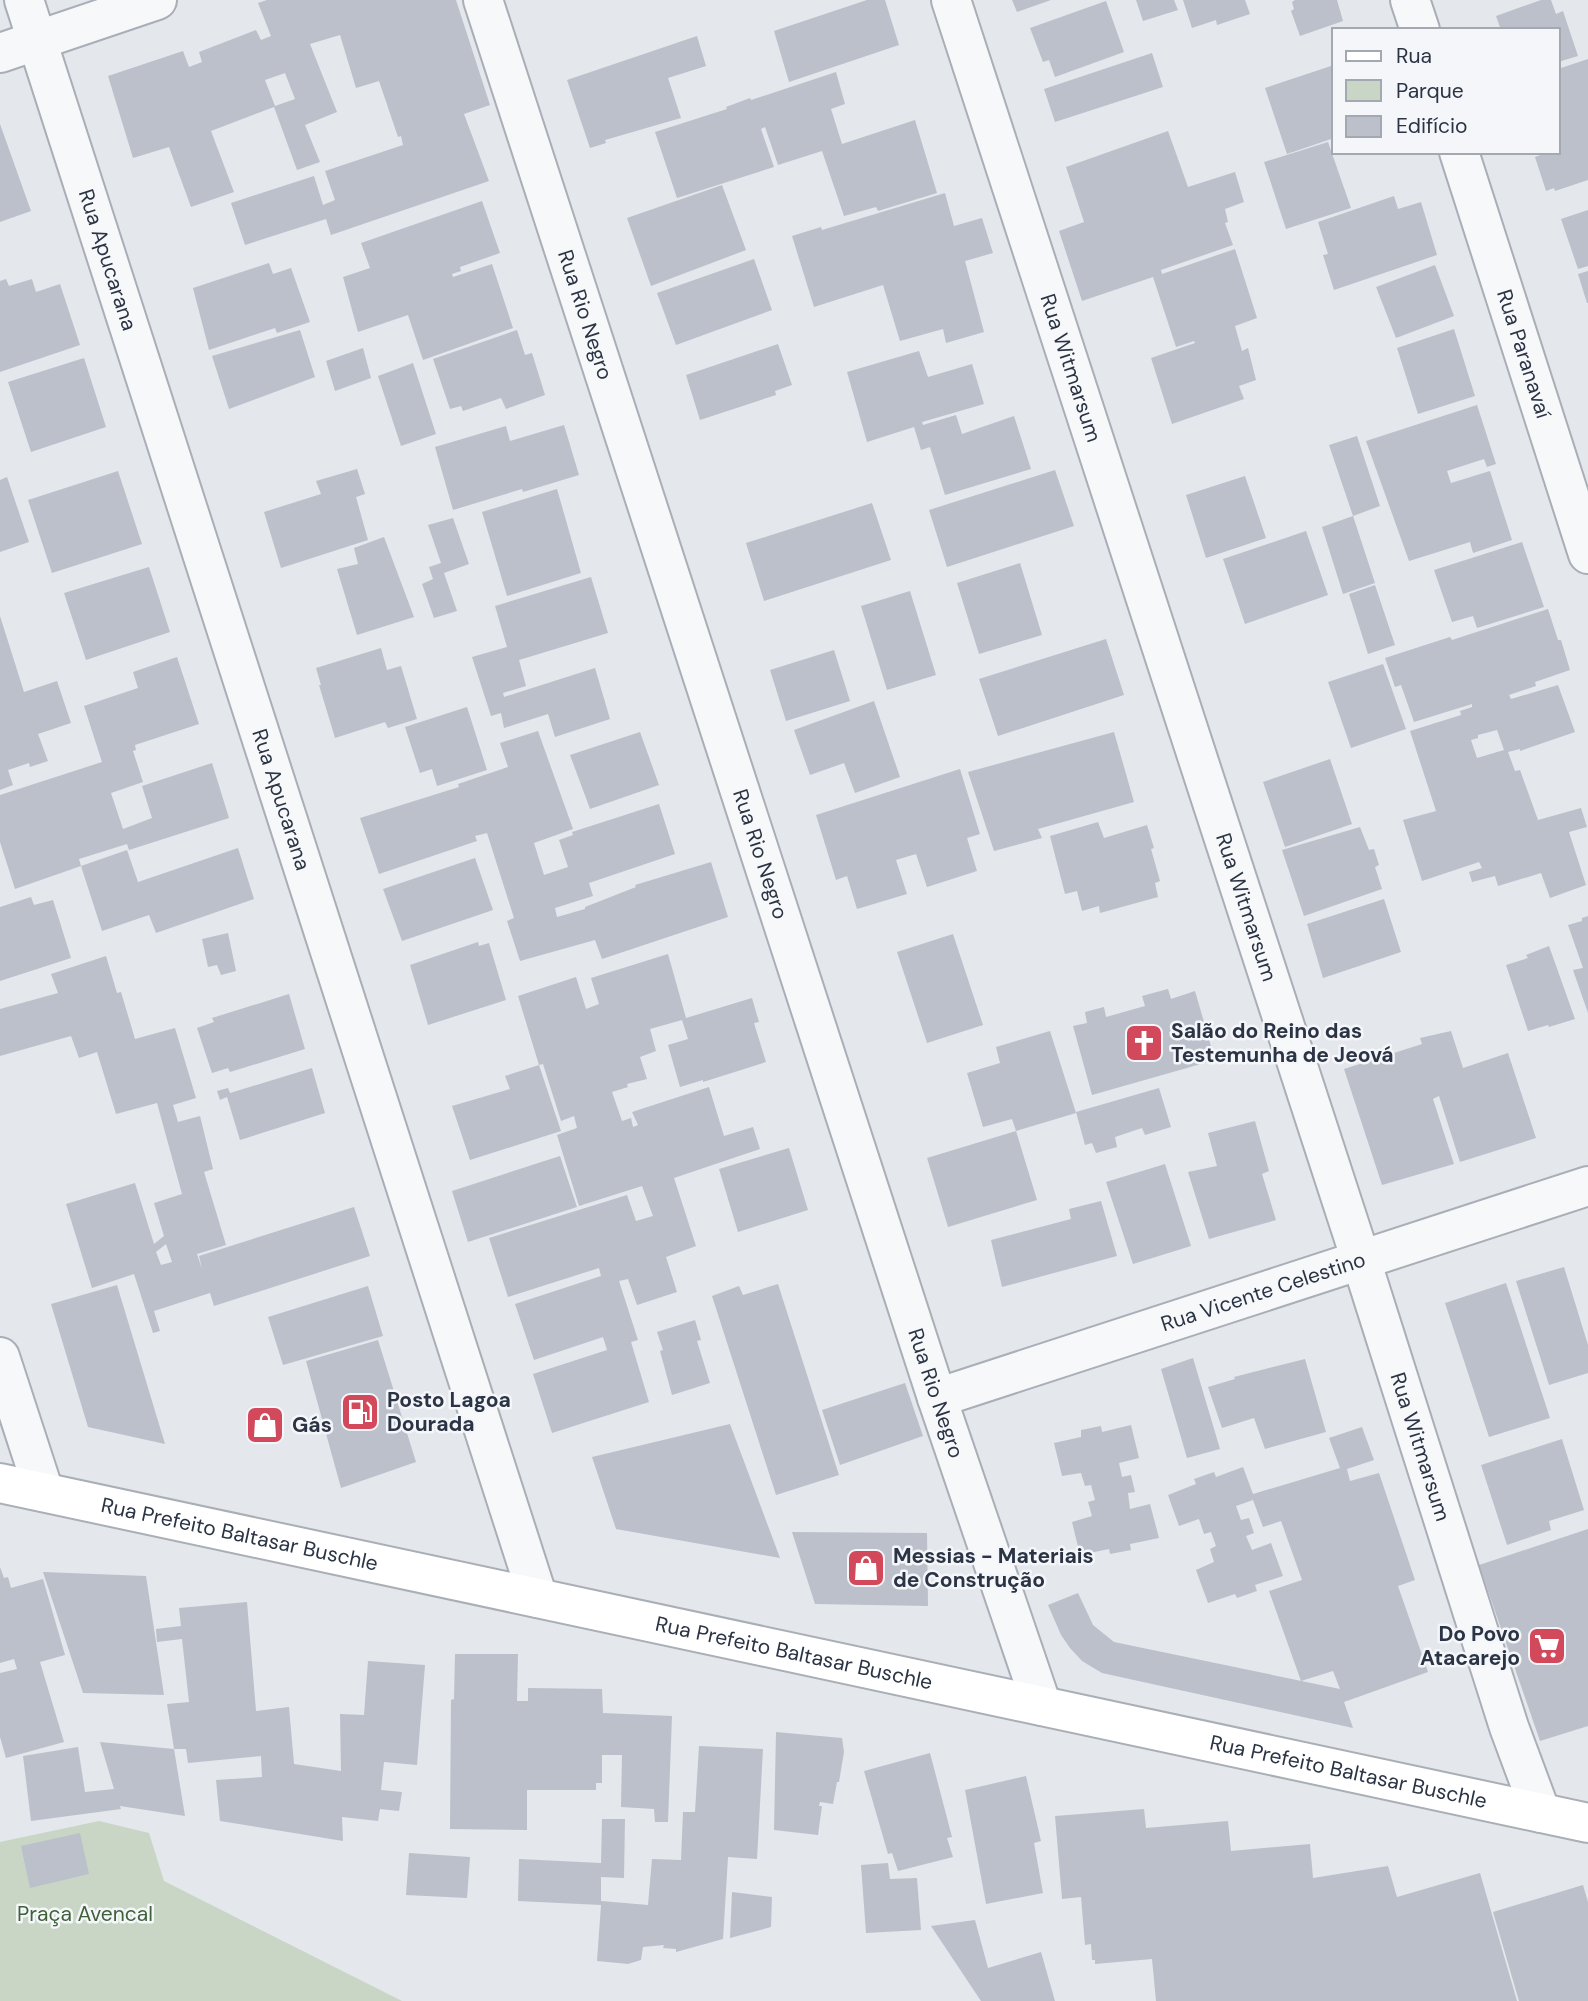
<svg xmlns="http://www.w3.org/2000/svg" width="1588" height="2001" viewBox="0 0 1588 2001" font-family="'DM Sans',sans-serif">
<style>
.green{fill:#c9d6c5}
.building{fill:#bbc0ca;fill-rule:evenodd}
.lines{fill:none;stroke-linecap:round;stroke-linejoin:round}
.street-casing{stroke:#a9aeb7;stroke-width:42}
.secondary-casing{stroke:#a9aeb7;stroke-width:42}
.street{stroke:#f7f8fa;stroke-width:38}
.secondary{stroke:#fff;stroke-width:38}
.labels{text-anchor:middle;stroke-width:5;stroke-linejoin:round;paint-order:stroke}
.street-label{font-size:21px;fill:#2b3445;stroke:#f4f6f9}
.poi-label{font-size:21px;font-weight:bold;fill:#2b3445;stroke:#f4f6f9;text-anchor:start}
.park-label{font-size:21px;fill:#3f6138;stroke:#f4f6f9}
</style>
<rect width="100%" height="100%" fill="#e4e7ec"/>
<path class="green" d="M99,1821L149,1833L164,1881L402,2001H0V1842Z"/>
<path class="building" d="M267,0H456L490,105L464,114L489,181L331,235L326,219L245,245L231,203L314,176L323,205L335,200L325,171L403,145L401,136L398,137L379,81L356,88L340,35L310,44L337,112L305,125L320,162L297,170L274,107L211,131L234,192L191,207L169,147L133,158L108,76L183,51L189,67L202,62L199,52L256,30L261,40L271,36L258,3ZM285,73L295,99L275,106L265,80Z
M867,0H885L899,45L789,82L774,31Z
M1012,0H1051L1017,12Z
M1136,0H1174L1178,10L1143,21Z
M1183,0H1245L1250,14L1217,25L1216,20L1192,28Z
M1295,0H1337L1343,21L1300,36L1291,11L1294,9L1292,2Z
M1541,0H1551L1556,14L1563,11L1578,56L1558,62V30H1501L1496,16Z
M1106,1L1124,52L1055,77L1049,60L1043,62L1030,28Z
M697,36L706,66L668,78L681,118L605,140L606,143L590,148L567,80Z
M1152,53L1163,87L1055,122L1044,89Z
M1588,59V180L1555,191L1554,188L1546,191L1535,157L1543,154L1542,152H1558V69Z
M1334,65V138L1287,154L1265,88Z
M836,72L845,104L831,109L842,144L915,120L937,193L878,211L876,207L844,216L822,151L778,165L765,127L761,129L774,167L677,198L655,132L727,109L726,107L750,98L751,100Z
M0,124L31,211L0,222Z
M1168,131L1188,187L1235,172L1244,202L1225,209L1228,222L1225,223L1233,245L1161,270L1162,274L1235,249L1257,318L1235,326L1242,351L1248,348L1256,380L1239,386L1244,399L1172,424L1151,358L1195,343L1194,341L1176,347L1153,277L1082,301L1059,231L1084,222L1066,167Z
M1328,142L1351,208L1286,229L1264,162Z
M722,185L746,250L651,286L627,218Z
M945,193L954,226L982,218L993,253L965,261L984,332L946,343L943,329L900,341L883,285L814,307L792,236L821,227L822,230Z
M1394,196L1398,209L1421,202L1437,255L1334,290L1323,255L1328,254L1318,222Z
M482,201L500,253L460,267L461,271L452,274L453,277L492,264L513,328L423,360L408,315L358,332L343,277L370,268L361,243Z
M1588,210V266L1578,269L1561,219Z
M754,259L772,310L676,345L657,293Z
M269,263L273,274L291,268L310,322L277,333L275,328L209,350L193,288Z
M1435,265L1454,316L1396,338L1376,287Z
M1588,271V303H1587L1578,274Z
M6,279L9,286L32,279L36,292L60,284L80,345L0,372V281Z
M1454,329L1475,396L1418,414L1397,348Z
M300,330L315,377L229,409L212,356Z
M517,330L525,355L532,353L545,395L506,409L501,398L463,411L461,406L450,409L433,359Z
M778,344L792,385L775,391L776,395L700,420L686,375Z
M363,348L371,378L335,391L326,361Z
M919,351L928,377L972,364L984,404L922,422L923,425L956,415L962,434L1014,416L1031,469L945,495L930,447L921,450L914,427L867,442L847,372Z
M84,358L106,427L31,452L8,382Z
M413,363L436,434L401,446L378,376Z
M1477,405L1496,464L1487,467L1484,459L1447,471L1451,483L1490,471L1512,540L1473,553L1470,542L1409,561L1366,441Z
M564,425L579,475L523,492L522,489L453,510L435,447L506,426L510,441Z
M1357,436L1380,506L1353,516L1329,445Z
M357,469L365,494L356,497L368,540L281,568L264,512L321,494L316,481Z
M1055,470L1074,526L947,567L929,510Z
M118,471L142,544L52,573L28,500Z
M1245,476L1266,538L1206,558L1186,495Z
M7,477L29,542L0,552V480Z
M557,489L581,573L507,596L482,512Z
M872,503L891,560L764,601L746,543Z
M1353,516L1375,583L1343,594L1322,527Z
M453,518L469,564L444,573L457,611L434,618L422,584L433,579L429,567L441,563L428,525Z
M1306,531L1328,595L1245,624L1223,559Z
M384,537L414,617L357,635L337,569L358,564L354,548Z
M1522,542L1544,607L1477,628L1473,616L1452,622L1434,570Z
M1020,563L1042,635L979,654L957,583Z
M149,567L170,632L86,660L64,593Z
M591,577L608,633L519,660L526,686L503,693L504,697L595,668L610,719L555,737L548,714L504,728L501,713L491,716L472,657L507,647L495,606Z
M1375,585L1395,645L1368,654L1349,594Z
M910,591L936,675L887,690L861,606Z
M1548,609L1558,640H1561L1570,670L1535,682L1536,686L1509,695L1511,699L1558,685L1575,732L1520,751V749L1508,752L1515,771L1520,770L1538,820L1581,808L1587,827L1569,832L1586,885L1550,898L1541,873L1498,886L1495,876L1472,882L1469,872L1482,868L1479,862L1422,881L1403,820L1436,811L1410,731L1461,715L1460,711L1472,707V704L1414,722L1401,685L1395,687L1385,658L1450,637L1452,640ZM1497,730L1504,750L1477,758L1471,740L1478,738V735Z
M0,616L24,692L57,681L71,723L38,734L48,761L30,767L29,763L8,770L13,785L0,790Z
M1106,639L1124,695L998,736L979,679Z
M381,648L387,670L401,666L417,719L388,728L385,722L335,738L319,685H321L316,668Z
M834,650L850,701L786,721L770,670Z
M177,657L199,724L135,745L136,750L133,751L143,782L111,793L123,829L152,818L142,786L212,763L229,818L129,850L127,844L79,859L81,866L15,889L0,842V795L102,762L84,706L138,688L133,672Z
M1383,664L1406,729L1351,748L1328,682Z
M874,701L900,777L855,793L844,763L810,775L794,730Z
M467,707L487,770L437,786L432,769L420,773L405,727Z
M538,731L573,829L534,843L544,875L568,867L559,840L573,835L572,832L659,804L675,854L589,883L593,896L555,908L557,917L585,909V907L636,887L635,885L711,862L728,917L602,959L595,940L520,961L507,921L514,918L487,833L475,836L477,841L379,874L360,818L459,787L458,784L508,767L500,743Z
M640,732L659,785L590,809L570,755Z
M1114,732L1134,802L1038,829L1042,838L994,851L968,772Z
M1330,759L1352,824L1285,847L1263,782Z
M960,769L980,834L967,838L977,871L927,887L916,854L896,860L907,894L857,909L847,876L836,880L816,815Z
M1098,822L1104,838L1147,825L1154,848L1151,849L1160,881L1155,883L1158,897L1100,913L1099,906L1082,911L1077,891L1065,894L1050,836Z
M1360,827L1369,850L1374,849L1379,865L1375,867L1382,889L1304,916L1282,850Z
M238,848L254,899L156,933L149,915L102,931L81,866L127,850L138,882Z
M475,858L493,910L402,941L383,889Z
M31,897L34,905L53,900L71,958L0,981V907Z
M1384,899L1401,952L1323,978L1307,924Z
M1588,916V1013L1573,970L1583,968L1568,925L1582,921V918Z
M228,933L236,971L221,975L217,965L208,967L202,939Z
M953,934L983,1025L927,1043L897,952Z
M478,942L479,946L489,943L506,1000L428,1025L410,965Z
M1549,946L1575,1019L1549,1027L1548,1025L1528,1031L1506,965L1528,958L1526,955Z
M668,954L686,1018L752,998L759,1022L754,1023L766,1062L703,1082V1080L680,1087L668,1045L688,1039L682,1020L650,1029L656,1051L640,1057L647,1079L627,1084L628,1087L612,1092L622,1121L631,1118L633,1127L638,1125L632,1112L709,1087L724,1136L753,1127L760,1149L674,1178L696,1246L666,1257L677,1292L637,1305L628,1279L619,1281L638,1340L631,1342L649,1402L552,1433L533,1374L607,1350L603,1337L534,1360L515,1304L601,1276L599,1268L508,1297L489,1238L627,1195L636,1221L653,1216L642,1186L579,1206L557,1135L577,1128L574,1116L561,1121L543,1064L539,1065L518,996L576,977L586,1009L599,1004L591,978Z
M106,956L117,993L121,992L135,1039L175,1028L196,1098L173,1105L178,1122L200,1116L213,1169L204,1172L226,1245L197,1254L202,1269L199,1256L354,1207L370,1256L214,1306L210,1293L154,1311L160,1331L153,1333L134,1274L92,1288L66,1204L135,1183L154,1244L164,1236L154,1203L182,1194L157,1103L116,1114L97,1052L79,1058L71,1036L0,1056V1009L58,993L51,974ZM166,1244L172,1262L161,1265L156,1252Z
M1168,989L1171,999L1195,991L1215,1060L1092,1095L1073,1026L1087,1023L1085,1012L1104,1007L1106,1017L1145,1006L1142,996Z
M289,994L305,1049L230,1072L228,1068L212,1073L197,1028L214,1022L212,1018Z
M1050,1031L1076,1113L1016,1131L1012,1119L983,1127L967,1073L1000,1063L996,1047Z
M1451,1031L1463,1068L1508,1053L1536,1138L1460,1162L1439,1096L1433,1099L1454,1164L1382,1185L1344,1069L1422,1044L1420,1038Z
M539,1065L561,1131L470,1160L452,1106L510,1089L505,1076Z
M312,1068L325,1113L240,1140L227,1097L220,1100L217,1091L228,1088L230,1093Z
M1159,1088L1171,1127L1145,1135L1142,1128L1115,1137L1117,1147L1096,1153L1092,1143L1085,1145L1076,1112Z
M1255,1121L1269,1171L1262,1174L1276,1220L1209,1239L1188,1172L1217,1166L1208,1133Z
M1016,1131L1037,1200L948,1227L927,1158Z
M789,1148L808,1210L738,1232L719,1169Z
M560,1156L577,1207L468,1242L452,1191Z
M1165,1164L1191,1246L1133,1264L1106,1182Z
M1101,1201L1117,1256L1002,1287L991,1240L1071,1219L1069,1209Z
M1564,1267L1588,1345V1373L1549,1385L1516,1281Z
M1506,1283L1550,1418L1489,1437L1445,1303Z
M778,1284L839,1475L776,1495L712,1296L739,1286L743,1295Z
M117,1285L165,1444L88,1427L51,1304Z
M368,1286L383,1336L283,1365L268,1317Z
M695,1320L701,1340L697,1341L710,1383L672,1395L660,1351L663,1350L657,1332Z
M378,1340L416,1462L341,1488L306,1361Z
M1193,1358L1220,1449L1187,1458L1161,1369Z
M1305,1359L1326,1432L1265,1449L1254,1418L1222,1428L1208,1387L1235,1379L1234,1377Z
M905,1383L923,1436L840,1465L822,1410Z
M730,1424L780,1558L616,1529L592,1457Z
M1131,1425L1139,1458L1119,1463L1122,1477L1131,1475L1135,1492L1128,1493L1130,1509L1150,1504L1159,1538L1130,1544L1131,1550L1110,1554L1109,1549L1080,1555L1072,1522L1092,1516L1088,1502L1095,1500L1091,1485L1085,1486L1081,1473L1062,1476L1054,1443L1081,1437V1430L1101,1426L1102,1432Z
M1362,1427L1374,1460L1347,1469L1350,1481L1379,1473L1415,1580L1398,1586L1428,1672L1344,1702L1353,1728L1102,1673L1082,1661L1070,1648L1061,1635L1048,1605L1078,1593L1093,1625L1114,1642L1340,1689L1333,1671L1301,1681L1269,1591L1302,1580L1281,1521L1263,1527L1253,1500L1236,1506L1241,1520L1249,1518L1254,1533L1246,1536L1252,1550L1271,1543L1283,1576L1255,1585L1257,1591L1237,1598L1235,1594L1208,1603L1196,1570L1214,1562L1210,1549L1216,1546L1211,1532L1204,1534L1199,1519L1179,1526L1168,1495L1196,1484L1194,1479L1214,1472L1216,1477L1243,1467L1253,1494L1340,1468L1329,1438Z
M1562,1439L1584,1510L1549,1521L1551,1530L1507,1545L1481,1465Z
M1588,1529V1726L1540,1741L1479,1565Z
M792,1532L927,1533L928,1606L815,1604Z
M0,1567L4,1578L8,1577L11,1588L43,1579L65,1655L40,1662L64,1742L6,1758L0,1737V1673L17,1669L14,1659L0,1663Z
M43,1572L146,1576L164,1695L83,1693Z
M247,1602L256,1711L289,1707L294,1764L341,1771L340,1714L364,1715L368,1661L425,1665L417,1765L384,1762L381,1790L402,1792L399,1811L380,1809L378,1821L342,1817L343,1841L220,1821L216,1780L262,1777L261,1756L188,1763L186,1749H174L167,1704L189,1702L182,1639L157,1642L156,1629L181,1626L179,1608Z
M455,1654H518L517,1701H528V1688L602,1689L603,1713L672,1716L668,1822H655L654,1809L621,1807L622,1755H602V1783H596V1790H527V1830L450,1829L451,1700L454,1699Z
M776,1732L842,1738L844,1752L839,1782H837L833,1804L820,1802L819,1806H822L818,1835L774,1830Z
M100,1742L174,1749L185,1816L120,1806L121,1809L31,1821L23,1756L78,1747L85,1792L114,1789Z
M699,1746L763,1749L757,1859L728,1857L723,1939L676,1952V1949L663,1948L664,1945L643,1947L641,1960L628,1964L597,1961L601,1905L518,1901L519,1859L601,1863L602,1819H625L624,1878L601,1877V1901L648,1905L652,1859L681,1860L683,1812H695Z
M930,1753L952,1837L947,1838L953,1857L898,1871L892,1853L888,1854L864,1771Z
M1026,1776L1041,1841L1034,1843L1043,1893L986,1904L965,1790Z
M1144,1809L1146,1828L1228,1821L1231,1851L1310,1844L1313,1878L1388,1866L1397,1897L1480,1873L1517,2001H1156L1152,1959L1095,1964V1960H1092L1091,1944L1085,1945L1081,1897L1062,1899L1055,1816Z
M80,1833L89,1874L30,1888L21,1846Z
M409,1853L470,1857L467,1898L406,1895Z
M888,1863L890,1879L917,1878L921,1930L866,1933L861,1865Z
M1583,1885L1588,1902V2001H1519L1493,1912Z
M732,1892L772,1897L771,1927L730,1938Z
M975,1920L988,1968L1041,1952L1055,2001H981L931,1926Z"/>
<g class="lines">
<defs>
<g id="street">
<path id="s1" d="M24,0L538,1598"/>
<path id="s2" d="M483,0L937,1398L1042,1706"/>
<path id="s3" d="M951,0L1361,1260L1509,1727L1541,1813"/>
<path d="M1410,0L1420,30"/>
<path d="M0,53L157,0"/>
<path id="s4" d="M1459,152L1588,554"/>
<path d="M0,1357L44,1492"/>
<path id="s5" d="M937,1398L1588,1186"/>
</g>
<g id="secondary">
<path id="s6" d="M0,1483L1588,1823"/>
</g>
</defs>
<use href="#street" class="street-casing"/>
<use href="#secondary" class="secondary-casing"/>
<use href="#street" class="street"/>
<use href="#secondary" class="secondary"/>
</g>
<defs>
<symbol id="church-square" viewBox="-11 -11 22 22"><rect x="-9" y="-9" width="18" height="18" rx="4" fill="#d1495b" stroke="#f4f6f9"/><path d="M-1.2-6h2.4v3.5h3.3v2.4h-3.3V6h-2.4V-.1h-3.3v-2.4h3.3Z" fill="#fff"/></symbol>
<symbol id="fuel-square" viewBox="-11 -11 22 22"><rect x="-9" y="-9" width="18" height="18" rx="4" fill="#d1495b" stroke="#f4f6f9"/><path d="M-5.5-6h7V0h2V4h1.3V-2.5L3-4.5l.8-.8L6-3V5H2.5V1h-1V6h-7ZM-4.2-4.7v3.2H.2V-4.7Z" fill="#fff"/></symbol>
<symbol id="shop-square" viewBox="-11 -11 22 22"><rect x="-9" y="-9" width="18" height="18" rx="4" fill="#d1495b" stroke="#f4f6f9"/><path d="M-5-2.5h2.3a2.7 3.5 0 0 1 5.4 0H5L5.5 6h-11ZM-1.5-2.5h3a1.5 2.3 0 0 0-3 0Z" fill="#fff"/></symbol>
<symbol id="supermarket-square" viewBox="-11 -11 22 22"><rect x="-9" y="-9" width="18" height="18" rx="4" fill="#d1495b" stroke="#f4f6f9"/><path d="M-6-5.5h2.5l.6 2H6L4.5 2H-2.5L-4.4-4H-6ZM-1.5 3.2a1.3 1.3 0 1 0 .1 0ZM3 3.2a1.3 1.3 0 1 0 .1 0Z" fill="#fff"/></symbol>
</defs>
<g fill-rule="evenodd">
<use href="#church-square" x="1122" y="1021" width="44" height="44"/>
<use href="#fuel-square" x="338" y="1390" width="44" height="44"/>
<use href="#shop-square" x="243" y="1403" width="44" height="44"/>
<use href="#shop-square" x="844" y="1546" width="44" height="44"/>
<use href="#supermarket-square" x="1525" y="1624" width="44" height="44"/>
</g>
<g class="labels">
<g class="street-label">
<text dy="7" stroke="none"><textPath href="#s1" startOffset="273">Rua Apucarana</textPath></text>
<text dy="7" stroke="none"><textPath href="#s2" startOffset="331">Rua Rio Negro</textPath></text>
<text dy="7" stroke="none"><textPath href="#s4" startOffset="212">Rua Paranavaí</textPath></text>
<text dy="7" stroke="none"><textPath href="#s3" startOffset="387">Rua Witmarsum</textPath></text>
<text dy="7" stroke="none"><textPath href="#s1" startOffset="840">Rua Apucarana</textPath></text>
<text dy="7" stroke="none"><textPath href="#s2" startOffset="898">Rua Rio Negro</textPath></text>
<text dy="7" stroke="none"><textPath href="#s3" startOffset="954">Rua Witmarsum</textPath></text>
<text dy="7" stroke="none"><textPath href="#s5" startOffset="343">Rua Vicente Celestino</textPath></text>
<text dy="7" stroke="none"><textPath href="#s2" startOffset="1465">Rua Rio Negro</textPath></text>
<text dy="7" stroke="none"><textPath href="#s3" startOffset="1521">Rua Witmarsum</textPath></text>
<text dy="7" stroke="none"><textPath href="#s6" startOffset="245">Rua Prefeito Baltasar Buschle</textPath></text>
<text dy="7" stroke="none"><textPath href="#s6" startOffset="812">Rua Prefeito Baltasar Buschle</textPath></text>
<text dy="7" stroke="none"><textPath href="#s6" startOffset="1379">Rua Prefeito Baltasar Buschle</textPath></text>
</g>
<g class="poi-label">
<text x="1171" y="1038">Salão do Reino das<tspan x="1171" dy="24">Testemunha de Jeová</tspan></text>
<text x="387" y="1407">Posto Lagoa<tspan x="387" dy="24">Dourada</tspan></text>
<text x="292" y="1432">Gás</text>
<text x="893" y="1563">Messias - Materiais<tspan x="893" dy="24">de Construção</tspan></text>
<text x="1520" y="1641" text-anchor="end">Do Povo<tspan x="1520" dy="24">Atacarejo</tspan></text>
</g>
<g class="park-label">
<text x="85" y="1921">Praça Avencal</text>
</g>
</g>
<rect x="1332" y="28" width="228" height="126" fill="#f4f6f9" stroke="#a4a8b1" stroke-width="2"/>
<rect x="1346" y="51" width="35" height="10" fill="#ffffff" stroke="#a4a8b1" stroke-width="2"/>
<text x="1396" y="63" font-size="21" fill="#2b3445">Rua</text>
<rect x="1346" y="80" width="35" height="21" fill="#c9d6c5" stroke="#a4a8b1" stroke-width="2"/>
<text x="1396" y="98" font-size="21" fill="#2b3445">Parque</text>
<rect x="1346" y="116" width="35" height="21" fill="#bbc0ca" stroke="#a4a8b1" stroke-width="2"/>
<text x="1396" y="133" font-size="21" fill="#2b3445">Edifício</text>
</svg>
